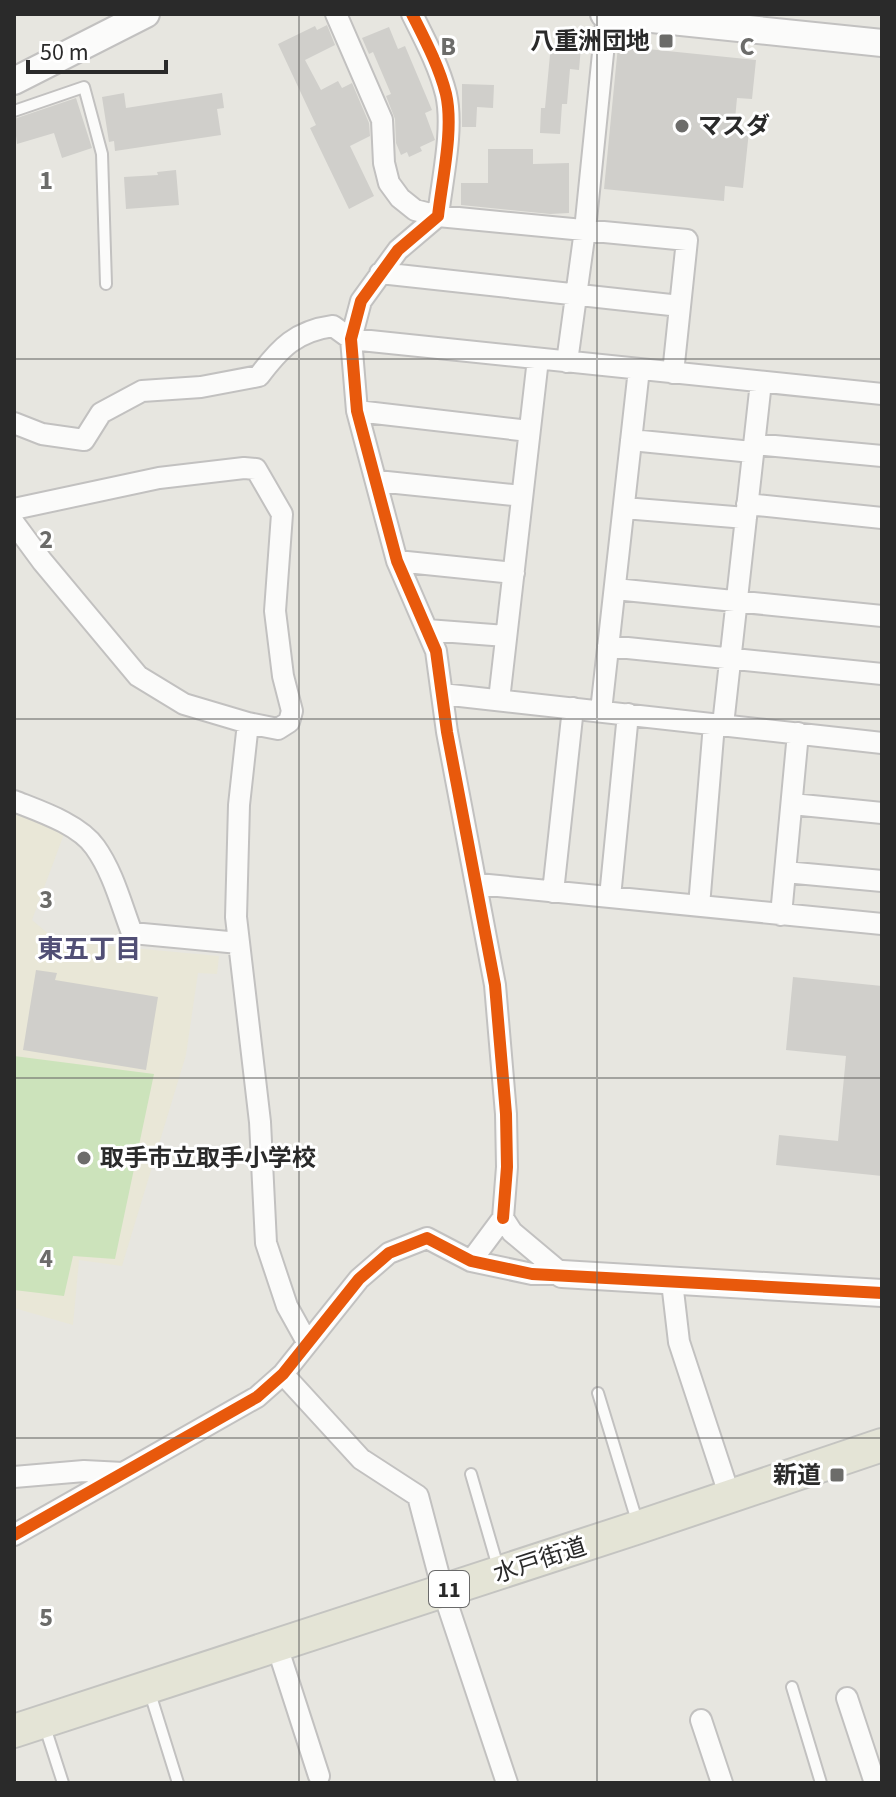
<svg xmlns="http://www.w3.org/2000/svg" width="896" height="1797" viewBox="0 0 896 1797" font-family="'Source Sans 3','Noto Sans JP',sans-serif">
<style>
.education{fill:#e9e7d7}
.pitch{fill:#cce3bb}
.building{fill:#d0cfcb}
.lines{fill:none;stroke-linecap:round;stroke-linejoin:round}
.service-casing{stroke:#c2c1c0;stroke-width:14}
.minor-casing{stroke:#c2c1c0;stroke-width:24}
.tertiary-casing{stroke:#c2c1c0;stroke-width:30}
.primary-casing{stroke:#c4c4c1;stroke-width:36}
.service{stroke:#fbfbfa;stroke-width:10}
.minor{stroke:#fbfbfa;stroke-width:20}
.tertiary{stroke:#fbfbfa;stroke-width:26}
.primary{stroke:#e4e4d6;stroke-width:32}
.cycleway-casing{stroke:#fff;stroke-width:17}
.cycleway{stroke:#e8590c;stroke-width:12}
.grid{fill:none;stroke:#6c6c6a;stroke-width:2;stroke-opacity:0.55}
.poi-dot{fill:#6c6c6a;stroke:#fff;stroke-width:3}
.labels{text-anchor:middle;stroke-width:6;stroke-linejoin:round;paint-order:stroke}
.shield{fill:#fff;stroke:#6a6a6a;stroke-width:2}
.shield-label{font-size:22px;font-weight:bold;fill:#2a2a2a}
.poi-label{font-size:24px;font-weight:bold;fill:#2a2a2a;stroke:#fff;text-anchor:end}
.street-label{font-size:24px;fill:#2a2a2a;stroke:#fff}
.neighbourhood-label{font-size:26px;font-weight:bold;fill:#514f75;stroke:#fff}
.grid-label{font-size:26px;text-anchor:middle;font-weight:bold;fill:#6c6c6a;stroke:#fff;stroke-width:6;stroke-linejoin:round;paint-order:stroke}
</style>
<rect width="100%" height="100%" fill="#e7e6e0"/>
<path class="education" d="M14,811L64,834L32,920L57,941L219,956L217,974L198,973L186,1055L122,1266L79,1260L73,1325L14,1308Z"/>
<path class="pitch" d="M14,1056L154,1074L115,1259L73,1256L64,1296L14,1290Z"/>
<path class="building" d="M327,25L335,45L305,60L321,90L338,81L342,88L352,83L369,123L370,136L350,146L374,196L349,209L310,128L316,125L278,44L315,26L317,30Z
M389,27L398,49L405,46L432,110L425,113L435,140L420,147L422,151L409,157L407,152L401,155L396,143L395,119L386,96L391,94L373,52L369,54L362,38Z
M551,44L581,47L579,70L570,69L567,104H562L560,134L540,133L541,108H545Z
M618,46L756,60L752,99L737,98L734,130L749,131L743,188L725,186L724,201L604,189Z
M462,84L494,85L493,108L477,107L476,127H462Z
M124,93L126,108L222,93L224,108L217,109L221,135L115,151L114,141L109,142L102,97Z
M76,98L92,148L62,158L54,133L17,144L14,119Z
M488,149H533V164L569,163V213L550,214L461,205V183H488Z
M176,170L179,205L126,209L124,177L158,175L157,172Z
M36,970L57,973L55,980L158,997L146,1070L23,1050Z
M793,977L882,986V1176L776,1165L779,1135L838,1141L846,1056L786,1050Z"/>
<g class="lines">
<defs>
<path id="service" d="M14,111L84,87L102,154L106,284
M598,1393L637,1521
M471,1474L498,1567
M792,1687L821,1783
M149,1690L178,1783
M44,1724L63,1783"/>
<path id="minor" d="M336,14L382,120L384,163L389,183L400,198L415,210L438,216L687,240L673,373
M412,14C425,40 439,66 446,94C454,129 442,180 438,216L398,250L361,301L351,339L357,411L397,561L436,651L447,732L495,985L506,1114L507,1167L503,1218
M380,273L680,306
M567,362L585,230L607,14
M357,411L529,431
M14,423L42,434L84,440L101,413L142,391L201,387L259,376C280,348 296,331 333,326L351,339L882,394
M631,440L752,452
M754,444L882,456
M377,481L522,496
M747,504L882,518
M624,508L746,518
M14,509L159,478L244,468L256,469L282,514L275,611L283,676L292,711L289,722L278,729L248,723L184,704L138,676L42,561L14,523
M397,561L514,573
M615,589L882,616
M427,630L506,636
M608,646L882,674
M442,694L882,743
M499,700L538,359
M601,711L639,369
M248,723L239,805L236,917L260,1122L266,1243L287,1306L307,1342
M723,725L761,382
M14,801C39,811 79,824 95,847C113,872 121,904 132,933L239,943
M792,804L882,813
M785,872L882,881
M478,884L882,924
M553,892L573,708
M610,897L628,714
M699,906L714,724
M781,915L798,733
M471,1261L503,1218L512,1232L562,1274
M672,1282L679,1342L730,1497
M283,1374L361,1459L418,1496L443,1591L507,1783
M14,1477L84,1471L123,1473
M14,1535L257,1397L283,1374L359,1279L389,1253L427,1238L471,1261L532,1274H562
M277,1646L319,1776
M847,1698L875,1783
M701,1720L722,1783"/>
<path id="tertiary" d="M604,14L882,43
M14,81L146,14
M562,1274L882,1293"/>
<path id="primary" d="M14,1731L639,1527L882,1445"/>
</defs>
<use href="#service" class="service-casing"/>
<use href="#minor" class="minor-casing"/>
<use href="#tertiary" class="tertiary-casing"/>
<use href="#primary" class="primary-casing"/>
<use href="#service" class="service"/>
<use href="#minor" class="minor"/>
<use href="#tertiary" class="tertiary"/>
<use href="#primary" class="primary"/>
<defs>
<path id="cycleway" d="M412,14C425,40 439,66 446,94C454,129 442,180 438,216L398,250L361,301L351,339L357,411L397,561L436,651L447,732L495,985L506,1114L507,1167L503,1218
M14,1535L257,1397L283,1374L359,1279L389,1253L427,1238L471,1261L532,1274L882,1293"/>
</defs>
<use href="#cycleway" class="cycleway-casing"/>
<use href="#cycleway" class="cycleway"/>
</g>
<path class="grid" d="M299,14V1783M597,14V1783M14,359H882M14,719H882M14,1078H882M14,1438H882"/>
<g class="poi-dot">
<rect x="658" y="33" width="16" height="16" rx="4"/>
<circle cx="682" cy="126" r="8"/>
<circle cx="84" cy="1158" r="8"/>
<rect x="829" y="1467" width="16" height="16" rx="4"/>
</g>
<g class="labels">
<rect class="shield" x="429" y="1571" width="40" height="36" rx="6"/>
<g class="shield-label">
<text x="449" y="1597">11</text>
</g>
<g class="poi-label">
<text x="650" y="49">八重洲団地</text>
<text x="698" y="134" text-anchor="start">マスダ</text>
<text x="100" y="1166" text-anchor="start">取手市立取手小学校</text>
<text x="821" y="1483">新道</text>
</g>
<g class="street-label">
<text transform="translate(540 1560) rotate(-18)" y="8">水戸街道</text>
</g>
<g class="neighbourhood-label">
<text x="89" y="958">東五丁目</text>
</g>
</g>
<g class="grid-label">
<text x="448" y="55">B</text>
<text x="747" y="55">C</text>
<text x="46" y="189">1</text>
<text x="46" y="548">2</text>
<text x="46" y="908">3</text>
<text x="46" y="1267">4</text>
<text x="46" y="1626">5</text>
</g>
<rect width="896" height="1797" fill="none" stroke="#2a2a2a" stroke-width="32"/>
<path d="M28 60v12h138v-12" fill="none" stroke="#2a2a2a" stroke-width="4"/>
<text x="40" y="60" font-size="24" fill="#2a2a2a" stroke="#ffffff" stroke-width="6" paint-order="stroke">50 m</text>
</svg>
